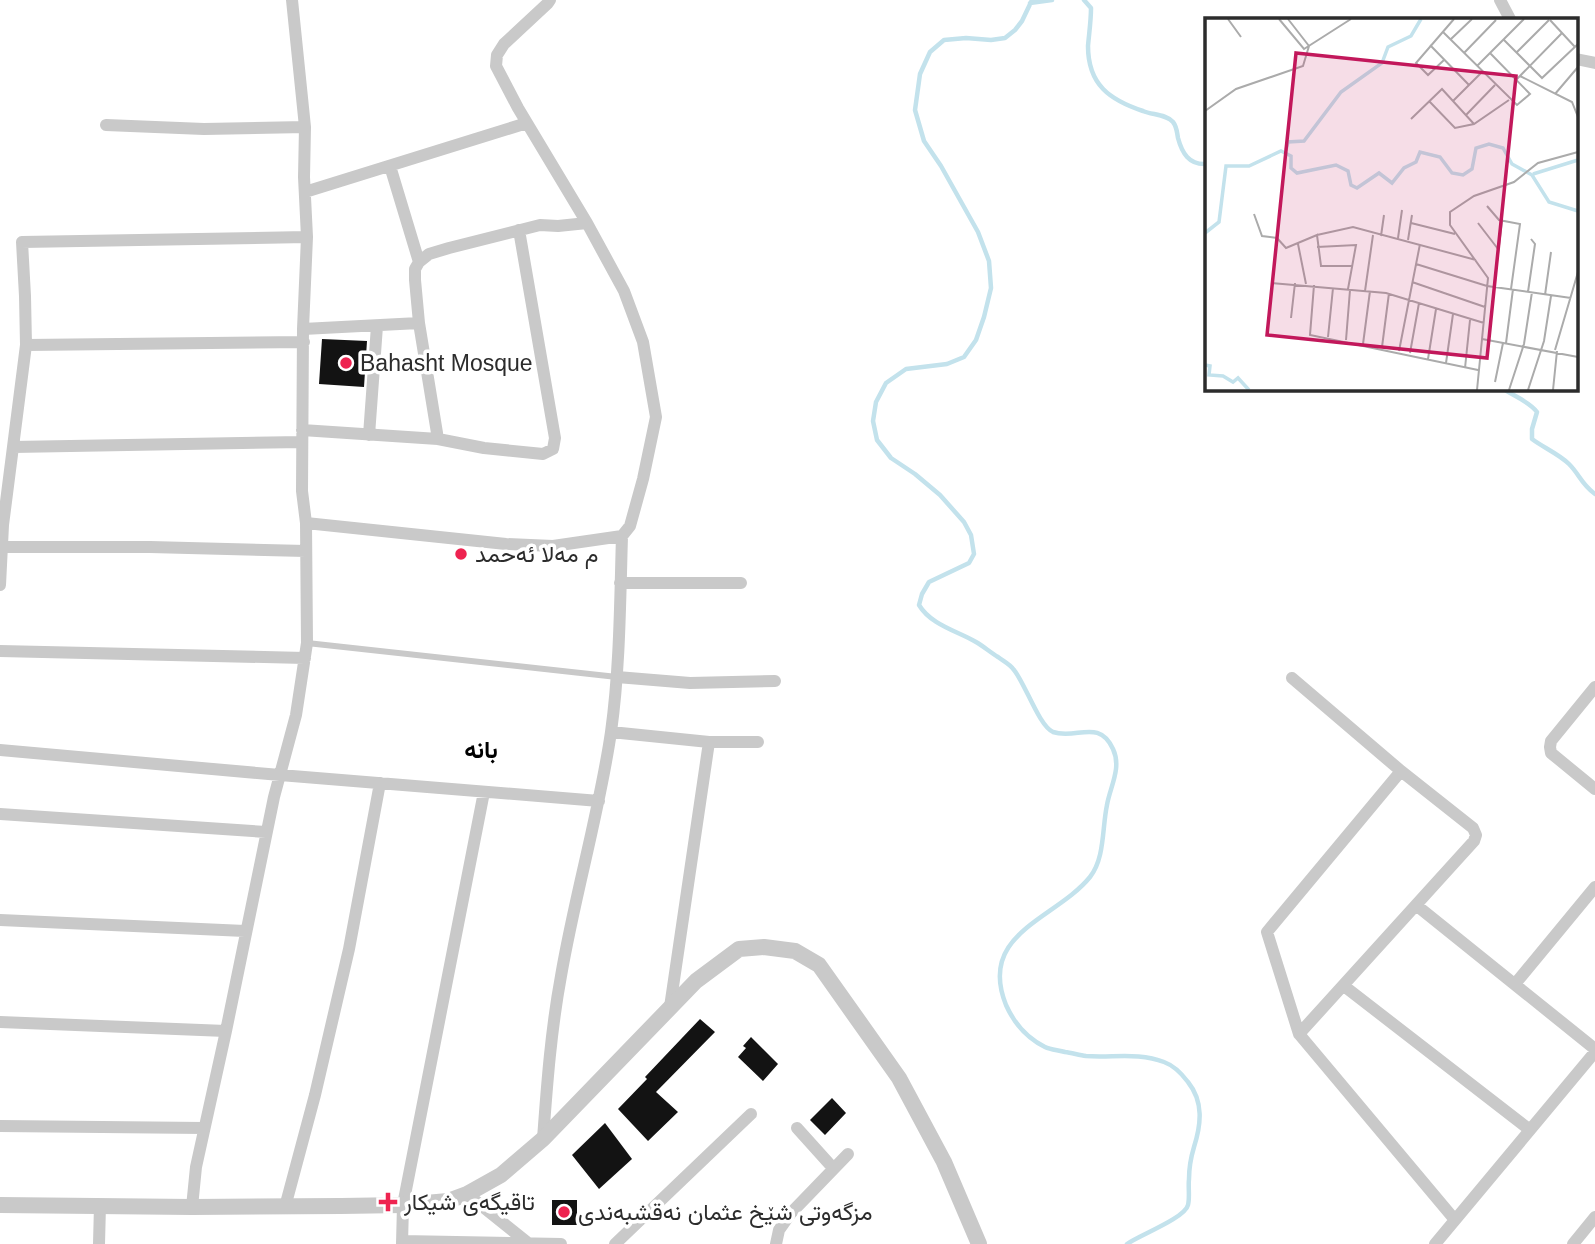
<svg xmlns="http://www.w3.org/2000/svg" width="1595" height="1244" viewBox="0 0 1595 1244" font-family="Arial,Vazirmatn,sans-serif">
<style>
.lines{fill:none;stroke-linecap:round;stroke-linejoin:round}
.stream{stroke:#c3e2ec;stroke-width:4.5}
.building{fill:#131313}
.service{stroke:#c9c9c9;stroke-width:6}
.minor{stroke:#c9c9c9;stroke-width:12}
.tertiary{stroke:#c9c9c9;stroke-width:16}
.poi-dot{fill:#ee2350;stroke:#fff;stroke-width:2.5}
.labels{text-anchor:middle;stroke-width:7;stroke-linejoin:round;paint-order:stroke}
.poi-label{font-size:23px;fill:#2c2c2c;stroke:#fff;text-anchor:start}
.neighbourhood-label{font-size:24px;font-weight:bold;fill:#000;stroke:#fff}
.inset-river{fill:none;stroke:#c3e2ec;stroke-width:3.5}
.inset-road{fill:none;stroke:#ababab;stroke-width:2}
.view{fill:#c2185b;fill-opacity:0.15;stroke:#c2185b;stroke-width:3.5}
.inset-edge{fill:none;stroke:#2c2c2c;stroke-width:3.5}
</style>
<rect width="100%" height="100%" fill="#fff"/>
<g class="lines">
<path class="stream" d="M1032,0L1022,21L1015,30L1005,38L991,40L966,38L944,40L930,52L920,74L915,110L924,141L941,166L978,232L989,261L991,288L984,317L976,340L964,357L947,364L906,369L886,383L876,402L873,421L877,440L891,458L915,474L940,495L964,522L971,535L974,554L969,563L929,582L922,594L919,605C931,625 957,631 976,642C983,646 990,652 998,657C1003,661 1010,664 1014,670C1025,683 1039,726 1053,732C1076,740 1099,718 1113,749C1122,768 1110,787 1107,805C1102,828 1105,858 1090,877C1056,919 977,933 1006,1005C1014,1023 1027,1038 1045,1047C1051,1050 1059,1050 1065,1052C1072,1053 1079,1055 1086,1056C1112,1058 1139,1052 1164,1062C1175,1066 1182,1074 1188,1082C1204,1102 1201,1125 1194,1147C1191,1157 1189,1168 1189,1179C1188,1187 1190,1197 1188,1205C1185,1218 1140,1235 1127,1244
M1084,0L1091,8C1091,21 1089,34 1088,46C1088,85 1110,100 1143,111C1152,115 1166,114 1173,122C1177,127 1177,133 1178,138C1182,153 1189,165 1206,164
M1030,3L1052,0
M1502,388C1513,396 1529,401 1537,412L1532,429V439C1544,448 1559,454 1569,464C1580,475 1581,484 1595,494"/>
</g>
<path class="building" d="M322,339L367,341L364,387L319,384Z
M700,1019L715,1032L656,1092L678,1112L648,1141L618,1109L647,1079L645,1077Z
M751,1037L778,1064L763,1081L738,1057L746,1048L743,1046Z
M832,1098L846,1113L825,1135L810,1120Z
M605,1123L632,1159L599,1189L572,1155Z
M552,1200H577V1225H552Z"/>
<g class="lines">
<path class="service" d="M307,643L617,677"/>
<path class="minor" d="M1500,0L1510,19
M1576,59L1595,63
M106,125L204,129L305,127
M390,166L419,262
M305,192L527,123
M303,329L419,323
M26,345L304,342
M302,430L438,439L484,448L543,454L553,449L555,438L519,230
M369,435L377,326
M438,439L419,323L415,280V269L419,262L429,254L449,248L540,225L558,226L587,223L518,108L496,66L497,55L504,44L548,3L550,0
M13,447L302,442
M306,523L506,544L553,546L622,536
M2,547H150L306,551
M620,583H741
M0,585L3,525L26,345L25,296L22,242L307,237
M0,651L305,658
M617,677L690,683L775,681
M1292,678L1401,771L1473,828L1476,835L1474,841L1299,1034
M1595,687L1551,741L1550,747L1551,753L1595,789
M611,732L709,742H758
M0,750L280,775L599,801
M1401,771L1267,932L1299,1034L1455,1220
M0,814L266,832
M1416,905L1595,1049
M0,920L245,931
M1515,984L1595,887
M1344,986L1530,1130
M670,1007L709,742
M0,1022L226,1031
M0,1126L204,1128
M797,1128L833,1168
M543,1139C547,1084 551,1030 561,976C575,894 599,814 611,732C620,667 620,601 622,536L630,526L643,479L656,417L643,342L624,291L587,223
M467,1194L528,1243
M192,1207L196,1167L226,1031L274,797L296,715L307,643L306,523L302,491L303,329L307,237L304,177L305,127L292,0
M285,1207L315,1095L349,949L380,783
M402,1241L561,1244
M99,1244L100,1205
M402,1244L403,1205L484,792
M615,1244L751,1114
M776,1244L779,1230L791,1213L848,1154
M1435,1244L1595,1052
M1573,1244L1595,1217"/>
<path class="tertiary" d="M0,1205L192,1207L341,1206L403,1205L448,1201L467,1194L501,1175L543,1139L696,981L739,949L764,947L795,951L819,965L899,1078L944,1162L979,1244"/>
</g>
<g class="poi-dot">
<circle cx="346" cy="363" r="7"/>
<circle cx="461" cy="554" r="7"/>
<path d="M384.5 1191.5h7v7h7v7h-7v7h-7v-7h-7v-7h7z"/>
<circle cx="564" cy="1212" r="7"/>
</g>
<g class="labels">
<g class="poi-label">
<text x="360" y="371">Bahasht Mosque</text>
<text x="475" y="562">م مەلا ئەحمد</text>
<text x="404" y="1210">تاقیگەی شیکار</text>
<text x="578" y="1220">مزگەوتی شێخ عثمان نەقشبەندی</text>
</g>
<g class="neighbourhood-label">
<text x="481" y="758">بانە</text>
</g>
</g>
<g transform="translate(1205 18)">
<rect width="373" height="373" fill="#fff"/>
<path class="inset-river" d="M81,132L83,124L99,123L136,74L177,45L183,29L206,18L216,1M328,156L373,142M0,215L14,204L21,148H44L76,133L86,138V150L92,155L131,147L143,153L146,167L152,170L174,155L187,165L199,150L211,144L215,134L235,139L247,155L258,157L267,151L271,130L284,126L298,130L307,146L327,157L344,184L373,193M0,347L5,348L4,357L18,358L28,364L33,360L44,372"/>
<path class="inset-road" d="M23,1L36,19M74,1L99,31L146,1M83,1L104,28M345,2L370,29M238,14L312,87L325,76L285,35M246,21L267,1M298,21L337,60L373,26M225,27L264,67M259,35L291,2M311,35L344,2M239,42L223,57L211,45L249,1M272,48L319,1M315,58L367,84L373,99M311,62L357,15M350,76L373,49M224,83L250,110L269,106L304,82M248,83L277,54M0,93L31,71L98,48L104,28M261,97L290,67M206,101L237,71L269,106M282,188L294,202L315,206L306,271M49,196L57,218L72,220L81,230L112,217L116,248H148M206,205L250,216M273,205L293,231M112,217L148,209L271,242M176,218L179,197M193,220L197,192M203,222L207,197M93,226L101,266M112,229L151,227L143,271M211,246L282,268L366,280M207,264L280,289M66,265L181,275L279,305M109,267L105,317L273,352M289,269L297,203M160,273L168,217M323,274L330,226L326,221M340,277L346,234M86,300L90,265M123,319L128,270M277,321L373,339M141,322L145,272M301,325L308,271M158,326L165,273M177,329L184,275M350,332L373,254M194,333L215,226M205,335L214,285M223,341L231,291M241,345L248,296M260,350L265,302M290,364L298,325M272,372L283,260L245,207V194L269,178L309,164L333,145L373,134M304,372L319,326L327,274M323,372L339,323L346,278M348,372L352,333"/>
<path class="view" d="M91,35L311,58L282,340L62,317Z"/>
<rect width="373" height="373" class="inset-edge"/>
</g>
</svg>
